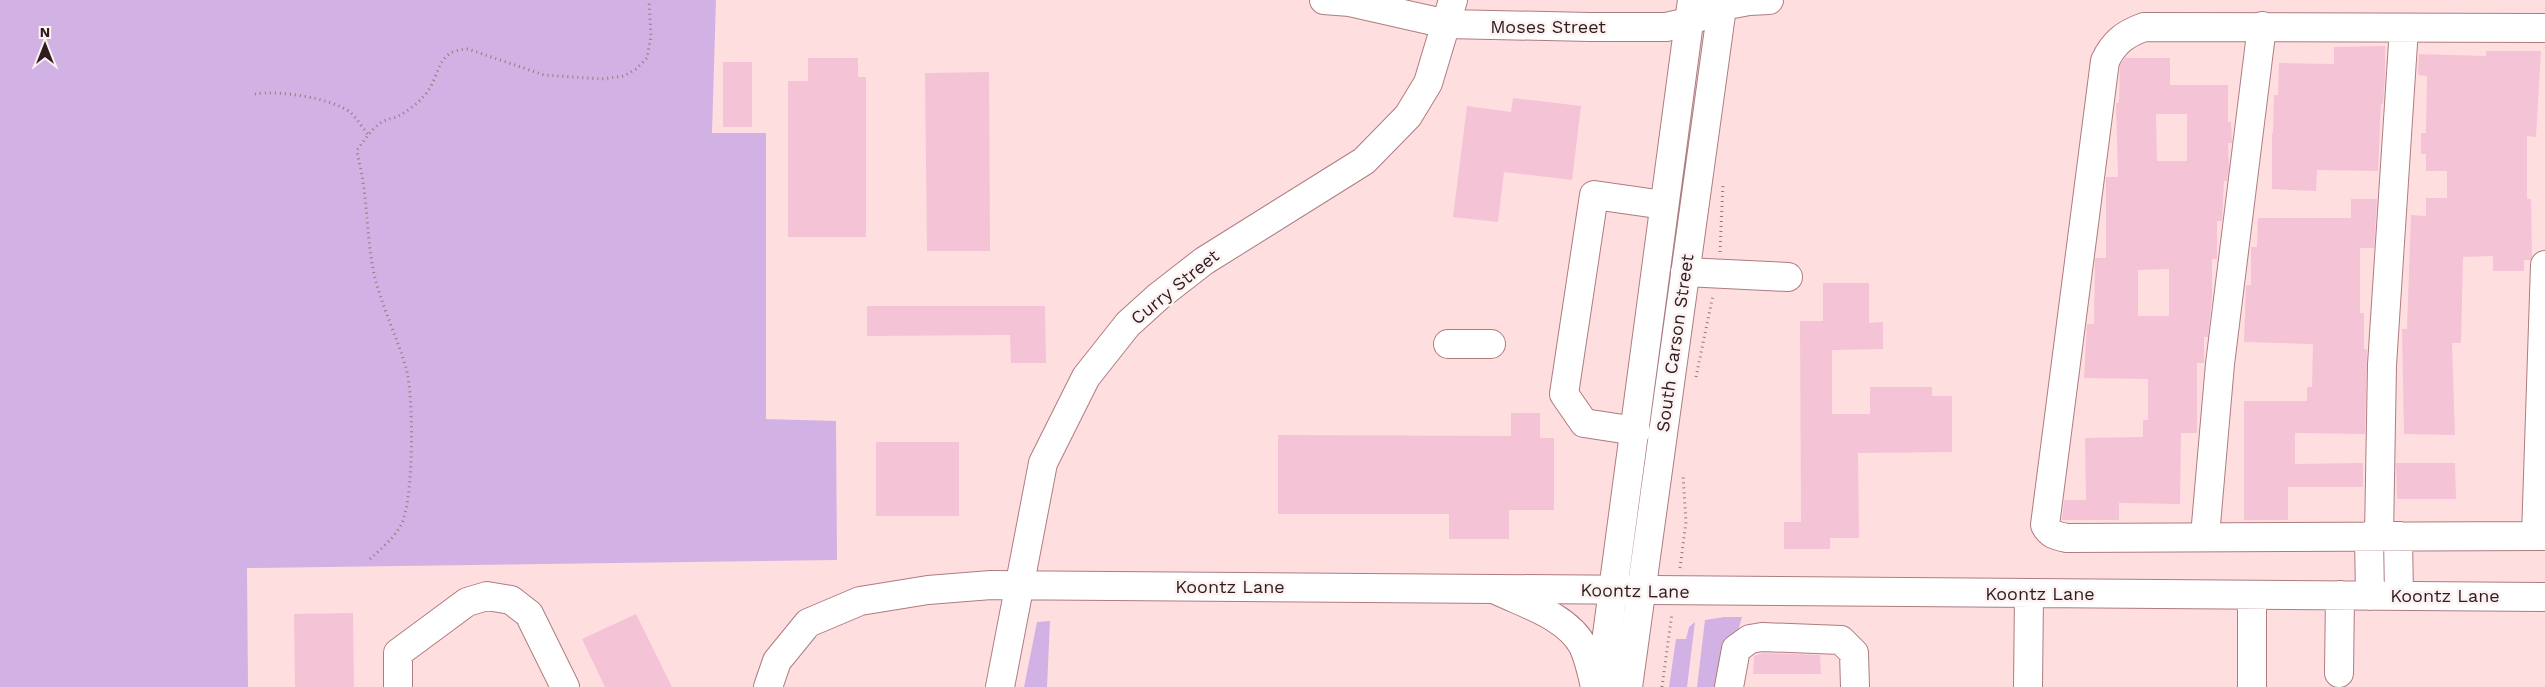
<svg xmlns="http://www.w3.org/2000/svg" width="2545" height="687" viewBox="0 0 2545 687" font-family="'Work Sans',sans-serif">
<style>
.green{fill:#d2b2e4}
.building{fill:#f4c3d6;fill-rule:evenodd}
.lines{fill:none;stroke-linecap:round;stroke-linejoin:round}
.minor-casing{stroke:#ad7c80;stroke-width:30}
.major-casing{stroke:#ad7c80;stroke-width:30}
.path{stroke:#947a7c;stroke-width:3;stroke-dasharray:1 4;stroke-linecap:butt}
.minor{stroke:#fff;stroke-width:28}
.major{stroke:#fff;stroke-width:28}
.labels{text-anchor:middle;stroke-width:5;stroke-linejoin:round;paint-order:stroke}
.street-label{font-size:18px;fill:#2f1c1e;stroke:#fdf2f2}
</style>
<rect width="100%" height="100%" fill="#ffdee0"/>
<path class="green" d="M0,0H716L712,133H766V419L836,421L837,560L247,568L248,687H0Z
M1724,617H1742L1722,687H1697L1705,620Z
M1050,621L1047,687H1024L1037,622Z
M1695,622L1687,687H1669L1676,639H1686L1689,627Z"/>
<path class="building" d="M2385,46V78L2383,104H2381L2378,171L2317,170L2316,191L2272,189V133H2273L2274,95H2278L2279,63L2334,64V47Z
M2486,51H2541L2536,137L2527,136V199H2531L2532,257L2531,260H2524V271H2493V256L2463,257L2461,343H2452L2455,435L2404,434L2402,329H2407L2411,215L2426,216V198H2447V171H2426V154H2421V133H2426L2427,76L2418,75L2419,54L2486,56Z
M808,58H858V77H866V237H788V81H808Z
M2125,58H2170V85H2228V122H2231L2232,143H2228L2229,168L2227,181H2224L2222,221H2217V259H2212V297L2208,337H2204V363H2197V433H2181L2180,504L2119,503V520H2062L2064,500H2086L2085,438L2143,437V420H2148V379L2084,378L2087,324H2094L2095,258H2106V177H2118L2116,103H2119L2120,66ZM2156,114H2187V161H2157ZM2169,269V316H2138V270Z
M723,62H752V127H723Z
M989,72L990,251H927L925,73Z
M1513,98L1581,106L1572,180L1504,172L1498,222L1453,217L1467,106L1511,112Z
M2351,199H2377L2374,248H2360V313H2364V349H2367L2365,434L2295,433V464L2363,463V487H2288V520H2244V401H2307V387H2312L2313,344L2244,342L2246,285H2251V247H2257L2258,218H2351Z
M1823,283H1869V323L1883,322V349L1832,350V414H1870V387H1932V396H1952V452L1858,453L1859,538H1830V549H1784V522H1801L1800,321H1823Z
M867,306H1045L1046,363H1011L1010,335L867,336Z
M1511,413H1540V438H1554V510H1509V539H1449V514H1278V435L1511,436Z
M876,442H959V516H876Z
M2396,463H2455L2456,499H2397Z
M353,613L354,687H295L294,614Z
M636,614L672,687H605L582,639Z
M1763,653L1820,655L1821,674H1753L1754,656Z"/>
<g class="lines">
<defs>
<path id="minor" d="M1324,0L1350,2L1447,24L1590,27H1666L1689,22L1722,6L1749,1L1769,0
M2545,28L2144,27C2125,34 2114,42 2105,61L2045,525C2050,535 2057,536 2067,538L2545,536
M1685,272L1788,277
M1448,344H1491
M1636,431L1584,423L1564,394L1594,195L1664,205
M2205,536L2220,364L2262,26
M2369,536L2370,596
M2379,536L2382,365L2404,28
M2398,536L2399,596
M2536,536L2545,265
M2339,673L2340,595
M398,687V653L467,602L487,596L511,600L529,614L565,687
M768,687L777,661L808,623L860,601L928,590L991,585L2545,597
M1000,687L1043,463L1086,377L1128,324L1159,296L1204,261L1364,161L1408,116L1428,83L1453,0
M1729,687L1736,649L1750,639L1762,637L1841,640L1854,653L1855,687
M2028,687L2029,594
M2252,687V595"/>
<path id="major" d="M1496,590C1525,604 1567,616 1583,646C1589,659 1592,673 1595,687
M1600,687L1692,0
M1628,687L1723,0"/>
</defs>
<use href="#minor" class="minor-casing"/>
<use href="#major" class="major-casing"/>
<path class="path" d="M255,94C278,90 333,98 351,113C357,119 363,128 368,135
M1720,252L1723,183
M1696,377L1713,295
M370,559C381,549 393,539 401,525C414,501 414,395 406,368C397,337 383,309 375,278C367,244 368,210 362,176C361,168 358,160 357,150C364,141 370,131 379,124C385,119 394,119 400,115C409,110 418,103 424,96C442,76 434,50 468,49L544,75L602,79L624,76L636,69L647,58L651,36L649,0
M1680,568L1686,522L1683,475
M1662,687L1672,613"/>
<use href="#minor" class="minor"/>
<use href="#major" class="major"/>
</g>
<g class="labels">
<g class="street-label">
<text x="1548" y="33">Moses Street</text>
<text transform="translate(1175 287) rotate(-39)" y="6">Curry Street</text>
<text transform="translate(1675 343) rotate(-82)" y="6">South Carson Street</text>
<text x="1230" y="593">Koontz Lane</text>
<text transform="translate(1635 591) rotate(1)" y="6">Koontz Lane</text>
<text x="2040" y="600">Koontz Lane</text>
<text x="2445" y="602">Koontz Lane</text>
</g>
</g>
<g transform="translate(45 45)" stroke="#fdf2f2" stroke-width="4" paint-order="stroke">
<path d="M0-4L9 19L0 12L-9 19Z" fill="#2f1c1e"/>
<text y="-8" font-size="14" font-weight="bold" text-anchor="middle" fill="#2f1c1e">N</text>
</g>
</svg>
